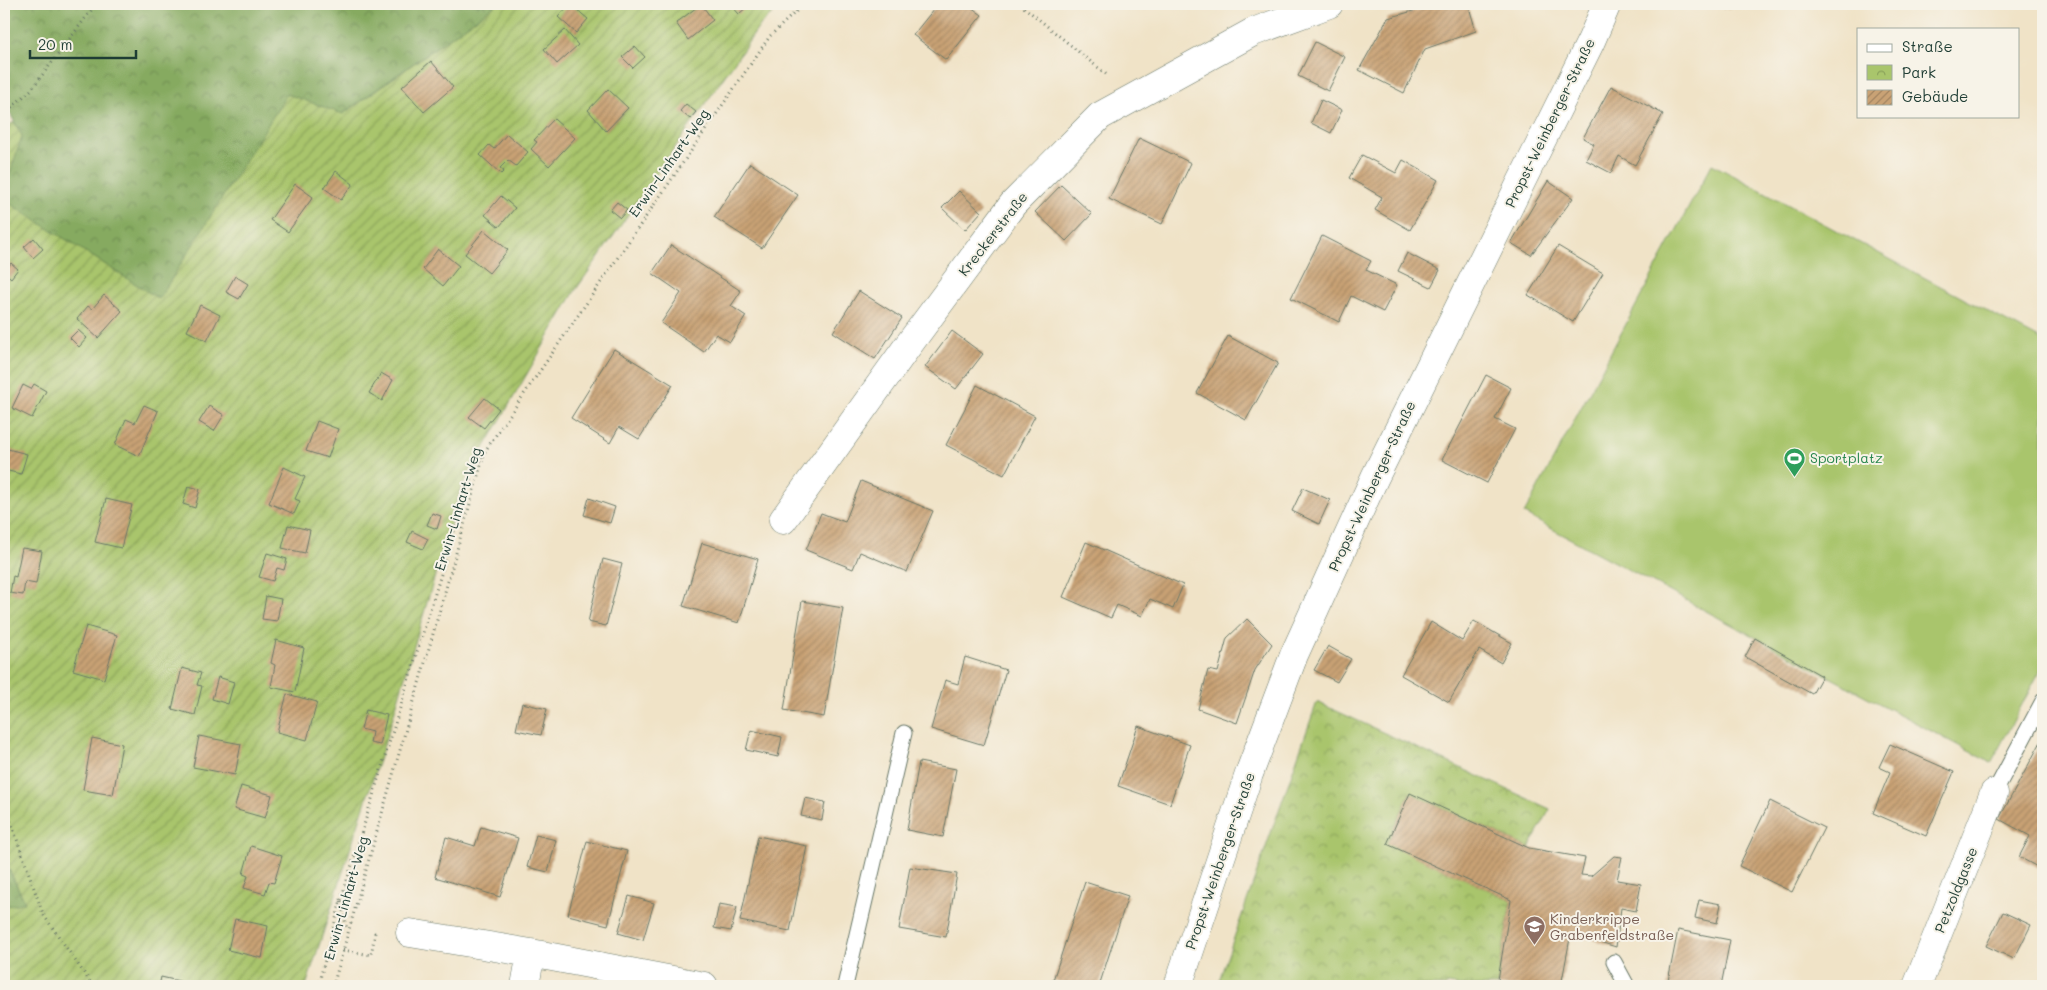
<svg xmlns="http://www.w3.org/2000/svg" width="2047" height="990" viewBox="0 0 2047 990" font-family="Mali,sans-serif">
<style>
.grass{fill:#a9c56c;stroke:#648150}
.forest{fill:url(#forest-crowns);stroke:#52744a}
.park{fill:url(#park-crowns);stroke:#648150}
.garden{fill:url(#garden-furrows);stroke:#648150}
.building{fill:url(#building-hatch)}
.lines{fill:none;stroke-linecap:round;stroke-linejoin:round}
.service-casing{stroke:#687767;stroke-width:17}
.minor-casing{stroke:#687767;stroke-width:29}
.path{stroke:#687767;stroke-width:3;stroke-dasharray:1 4;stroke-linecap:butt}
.service{stroke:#fff;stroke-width:15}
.minor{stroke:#fff;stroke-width:28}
.labels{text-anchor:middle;stroke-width:4;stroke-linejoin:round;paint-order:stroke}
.street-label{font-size:14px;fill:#1f3d34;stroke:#f7f3e8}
.leisure-label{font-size:14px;fill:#27864d;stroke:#f7f3e8;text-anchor:start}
.education-label{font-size:14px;fill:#785e54;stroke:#f7f3e8;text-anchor:start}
</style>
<defs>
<pattern id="forest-crowns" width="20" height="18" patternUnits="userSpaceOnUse" patternTransform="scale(1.25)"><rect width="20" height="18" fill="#86aa60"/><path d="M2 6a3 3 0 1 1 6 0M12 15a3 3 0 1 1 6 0" fill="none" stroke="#6d8c50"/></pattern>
<pattern id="park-crowns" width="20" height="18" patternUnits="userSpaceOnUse" patternTransform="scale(1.25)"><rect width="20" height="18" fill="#a9c56c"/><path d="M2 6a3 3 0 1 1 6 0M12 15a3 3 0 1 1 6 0" fill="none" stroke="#89a15a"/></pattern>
<pattern id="garden-furrows" width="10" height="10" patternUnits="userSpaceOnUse" patternTransform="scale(1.25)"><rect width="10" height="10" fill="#a9c56c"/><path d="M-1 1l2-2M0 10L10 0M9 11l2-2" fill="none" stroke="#89a15a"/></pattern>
<pattern id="building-hatch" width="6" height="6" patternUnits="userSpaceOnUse" patternTransform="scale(1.25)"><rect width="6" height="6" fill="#c9a275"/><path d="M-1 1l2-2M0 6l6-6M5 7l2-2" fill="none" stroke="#a38561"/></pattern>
</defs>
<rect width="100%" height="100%" fill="#f7f3e8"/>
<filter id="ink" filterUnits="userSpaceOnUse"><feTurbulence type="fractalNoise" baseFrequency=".02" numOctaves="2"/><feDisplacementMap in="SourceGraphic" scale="10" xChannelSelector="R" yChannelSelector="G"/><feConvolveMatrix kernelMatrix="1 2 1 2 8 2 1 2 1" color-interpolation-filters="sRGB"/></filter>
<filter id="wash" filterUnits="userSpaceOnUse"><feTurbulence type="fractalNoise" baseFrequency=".0096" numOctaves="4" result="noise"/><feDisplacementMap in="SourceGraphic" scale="20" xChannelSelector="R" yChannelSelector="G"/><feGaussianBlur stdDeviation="1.12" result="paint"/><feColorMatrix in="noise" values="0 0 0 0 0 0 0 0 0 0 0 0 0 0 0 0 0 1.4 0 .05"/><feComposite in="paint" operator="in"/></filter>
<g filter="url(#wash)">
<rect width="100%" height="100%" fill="#f0e3c7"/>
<path class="grass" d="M1712,164L2043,341V665L1991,763L1524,514Z"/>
<path class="forest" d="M4,4H497L342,114L287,94L159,299L4,200V192L22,136L4,102Z
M4,859L25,903L4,907Z"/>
<path class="park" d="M1317,702L1550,809L1529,848L1410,793L1387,843L1511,900L1497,986H1461L1447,984L1446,986H1217Z"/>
<path class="garden" d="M497,4H784L761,24L575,291L461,488L393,717L306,986H4V907L25,902L4,859V200L159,299L287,94L343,114Z
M14,122L22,136L4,192V128Z"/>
<g id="blocks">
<path class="building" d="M570,4L588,19L576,33L558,17Z
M701,4L713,20L688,40L676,23Z
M730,4H748L749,5L739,14Z
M938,4H967L982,15L946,60L913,35Z
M1438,4H1468L1476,31L1425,49L1404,93L1359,70L1388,18Z
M1718,4H1733L1729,10Z
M565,30L578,45L557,64L544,49Z
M1315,42L1345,57L1328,91L1298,76Z
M635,46L645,57L633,68L622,57Z
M431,61L453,87L424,112L402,87Z
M1611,86L1663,114L1635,165L1619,156L1611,173L1586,160L1594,144L1583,138Z
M608,89L628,108L606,131L588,110Z
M1321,100L1342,110L1331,133L1311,123Z
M686,104L696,112L690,119L680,111Z
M554,119L575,138L549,166L531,149L537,142L534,140Z
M507,134L528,152L516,166L508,160L500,168L504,171L501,174L480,155L489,145L494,149Z
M1139,138L1191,163L1162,224L1109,199Z
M1362,155L1396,173L1403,160L1438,180L1410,230L1375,210L1382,197L1349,178Z
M750,163L798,195L762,248L714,217Z
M336,171L353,184L341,200L324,188Z
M1548,181L1573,198L1531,255L1511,243Z
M295,184L313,197L288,232L270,220Z
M1061,185L1092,214L1066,241L1035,212Z
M959,191L981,212L965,230L942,208Z
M501,196L515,208L499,227L485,215Z
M617,202L627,210L620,218L610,210Z
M484,230L508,250L489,273L465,254Z
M1322,236L1371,261L1366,270L1397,285L1383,312L1351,296L1339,322L1291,298Z
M34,238L43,249L33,258L24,247Z
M671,245L741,291L731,306L746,316L730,342L716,334L704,352L661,323L681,293L652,273Z
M1558,246L1603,273L1573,322L1528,295Z
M438,249L459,266L443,286L423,269Z
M1407,253L1440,270L1431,287L1398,271Z
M11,263L18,269L11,278L4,272Z
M235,276L248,284L239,299L226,292Z
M859,291L902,318L875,359L833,332Z
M104,295L122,311L98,338L77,319L88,306L92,309Z
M200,305L220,315L207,341L187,331Z
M78,330L87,338L79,347L70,338Z
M952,331L983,354L956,389L925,367Z
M1228,336L1278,363L1246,420L1197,393Z
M614,349L673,385L639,439L619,427L610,443L571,418Z
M381,373L393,380L382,401L369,393Z
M1486,375L1511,388L1495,419L1515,429L1487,483L1442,460Z
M34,384L46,391L32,418L12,408L23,385L31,389Z
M977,385L1035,416L1004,475L946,445Z
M485,398L499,409L484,428L469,417Z
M144,405L158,411L139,456L115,445L126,419L135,423Z
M209,406L224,415L214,431L199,422Z
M317,421L338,429L328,458L306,451Z
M4,448L27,454L21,474L4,470Z
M284,467L305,477L295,499L300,501L294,514L269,503Z
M861,481L933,511L907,572L860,552L853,569L806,550L821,513L845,522Z
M188,486L200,489L195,508L183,504Z
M1303,488L1330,500L1319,524L1292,511Z
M589,498L615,507L610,523L584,515Z
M106,499L132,505L121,548L95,542Z
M432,513L441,516L437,529L427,525Z
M288,525L310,530L305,553L282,548Z
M412,531L428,539L423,549L407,542Z
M4,535H8L6,548H4Z
M1086,542L1183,585L1173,609L1150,599L1142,616L1117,605L1111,618L1063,597Z
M702,543L758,559L739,623L683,606Z
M22,548L42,551L36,584L25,582L23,595L10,593L13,576L16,577Z
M267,553L287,559L284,570L277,568L273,581L259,577Z
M603,559L622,564L606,626L588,622Z
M266,596L281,599L277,621L262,619Z
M802,601L843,608L824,717L784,710Z
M1247,619L1272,644L1255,670L1237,723L1198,709L1208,670L1218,672L1227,638Z
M1474,621L1512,643L1501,663L1479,650L1449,702L1401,675L1431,622L1462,641Z
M86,626L117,635L104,679L73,670Z
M1755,638L1822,676L1812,694L1745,657Z
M276,640L304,648L295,692L271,687L275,665L271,663Z
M1328,646L1351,659L1337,682L1314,670Z
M965,657L1006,670L984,745L931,729L945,680L958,684Z
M182,668L201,673L197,685L202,686L195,715L172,709Z
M218,677L234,682L228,704L212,699Z
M287,694L317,702L307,740L277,732Z
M522,703L547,709L541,735L516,730Z
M366,710L387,715L380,745L370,743L372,732L361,729Z
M1138,726L1190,745L1170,804L1118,786Z
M751,730L782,737L778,757L746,750Z
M199,736L241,744L235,775L193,767Z
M92,738L122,744L113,795L83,790Z
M2043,738V870L2019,857L2030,836L1999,819Z
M1890,744L1954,772L1926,836L1873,813L1890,772L1879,767Z
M919,762L956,769L943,837L907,830Z
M241,786L272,795L265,818L234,809Z
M1410,793L1529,848L1585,858L1581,875L1591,876L1614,856L1622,857L1617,880L1641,884L1636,911L1621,908L1616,947L1571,933L1561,986H1497L1511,900L1387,844Z
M805,798L825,802L822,820L801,816Z
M1770,801L1824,828L1792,892L1739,866Z
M481,827L518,838L500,897L435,877L446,837L475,846Z
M536,835L556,840L548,872L527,867Z
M758,836L807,846L790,931L740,921Z
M587,841L627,851L608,925L568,915Z
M251,846L282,856L274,883L269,882L265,894L244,888L248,876L243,874Z
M910,867L957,874L946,937L899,929Z
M1085,882L1128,896L1099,986H1075L1053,980Z
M629,896L654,903L643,940L618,933Z
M1699,900L1721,904L1717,923L1695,918Z
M719,904L737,907L731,931L714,928Z
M2003,912L2031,925L2014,959L1986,946Z
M235,919L268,926L262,958L228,950Z
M1678,930L1730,940L1721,986H1667Z
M161,977L183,982L182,986H159Z"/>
</g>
</g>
<g filter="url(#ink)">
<use href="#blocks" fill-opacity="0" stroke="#687767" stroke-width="1"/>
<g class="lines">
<defs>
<path id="service" d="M1994,793L2043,701
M1614,962L1627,986
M845,986L904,733"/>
<path id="minor" d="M783,520L907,347L1013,204L1100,116L1253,32L1329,4
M410,933L531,953L704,986
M525,986L531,953
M1178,986L1249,774L1294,655L1375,477L1591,41L1607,4
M1917,986L1994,793"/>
</defs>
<use href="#service" class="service-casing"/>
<use href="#minor" class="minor-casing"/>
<path class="path" d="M1020,4L1107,75
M4,114L31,90L96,4
M4,802L43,914L93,986
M341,900L472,473L482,456
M343,950L371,955L375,933H379
M318,986L341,900L347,930
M333,986L485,451L770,36L804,4"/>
<use href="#service" class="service"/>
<use href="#minor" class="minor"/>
</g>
</g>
<defs>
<symbol id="stadium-pin" viewBox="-11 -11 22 30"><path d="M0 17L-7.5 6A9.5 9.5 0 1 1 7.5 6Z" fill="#2e9e5b" stroke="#f7f3e8"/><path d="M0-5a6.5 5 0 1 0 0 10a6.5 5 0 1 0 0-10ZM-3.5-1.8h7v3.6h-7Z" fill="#fff"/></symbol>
<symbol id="school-pin" viewBox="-11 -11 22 30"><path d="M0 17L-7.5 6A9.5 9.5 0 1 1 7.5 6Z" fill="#8d6e63" stroke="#f7f3e8"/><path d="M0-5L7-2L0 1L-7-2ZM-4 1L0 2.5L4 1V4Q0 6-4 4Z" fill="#fff"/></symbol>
</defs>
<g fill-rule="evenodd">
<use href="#stadium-pin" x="1782" y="446" width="25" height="34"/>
<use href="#school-pin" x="1522" y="914" width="25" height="34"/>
</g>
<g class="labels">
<g class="street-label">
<text transform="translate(1550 123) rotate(-64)" y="5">Propst-Weinberger-Straße</text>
<text transform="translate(669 163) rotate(-55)" y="5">Erwin-Linhart-Weg</text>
<text transform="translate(993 234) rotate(-52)" y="5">Kreckerstraße</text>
<text transform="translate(1372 486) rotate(-65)" y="5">Propst-Weinberger-Straße</text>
<text transform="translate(458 509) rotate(-73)" y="5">Erwin-Linhart-Weg</text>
<text transform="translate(1220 861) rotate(-71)" y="5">Propst-Weinberger-Straße</text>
<text transform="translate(1956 890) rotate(-68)" y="5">Petzoldgasse</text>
<text transform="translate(346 898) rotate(-74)" y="5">Erwin-Linhart-Weg</text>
</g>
<g class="leisure-label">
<text x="1810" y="463">Sportplatz</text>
</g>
<g class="education-label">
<text x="1550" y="924">Kinderkrippe<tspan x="1550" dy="16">Grabenfeldstraße</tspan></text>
</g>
</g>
<rect width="2047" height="990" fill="none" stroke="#f7f3e8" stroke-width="20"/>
<rect x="1857" y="28" width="162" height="90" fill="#f7f3e8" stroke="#a1aaa0"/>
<rect x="1867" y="44" width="25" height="8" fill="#ffffff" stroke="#a1aaa0"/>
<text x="1902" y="52" font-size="15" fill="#1f3d34">Straße</text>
<rect x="1867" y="65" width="25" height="15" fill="url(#park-crowns)" stroke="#a1aaa0"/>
<text x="1902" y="78" font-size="15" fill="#1f3d34">Park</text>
<rect x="1867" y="90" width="25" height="15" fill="url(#building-hatch)" stroke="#a1aaa0"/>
<text x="1902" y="102" font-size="15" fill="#1f3d34">Gebäude</text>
<path d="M30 50v8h106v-8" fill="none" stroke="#1f3d34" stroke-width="2.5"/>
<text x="38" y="50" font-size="15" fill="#1f3d34" stroke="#f7f3e8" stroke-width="4" paint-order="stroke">20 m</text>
</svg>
